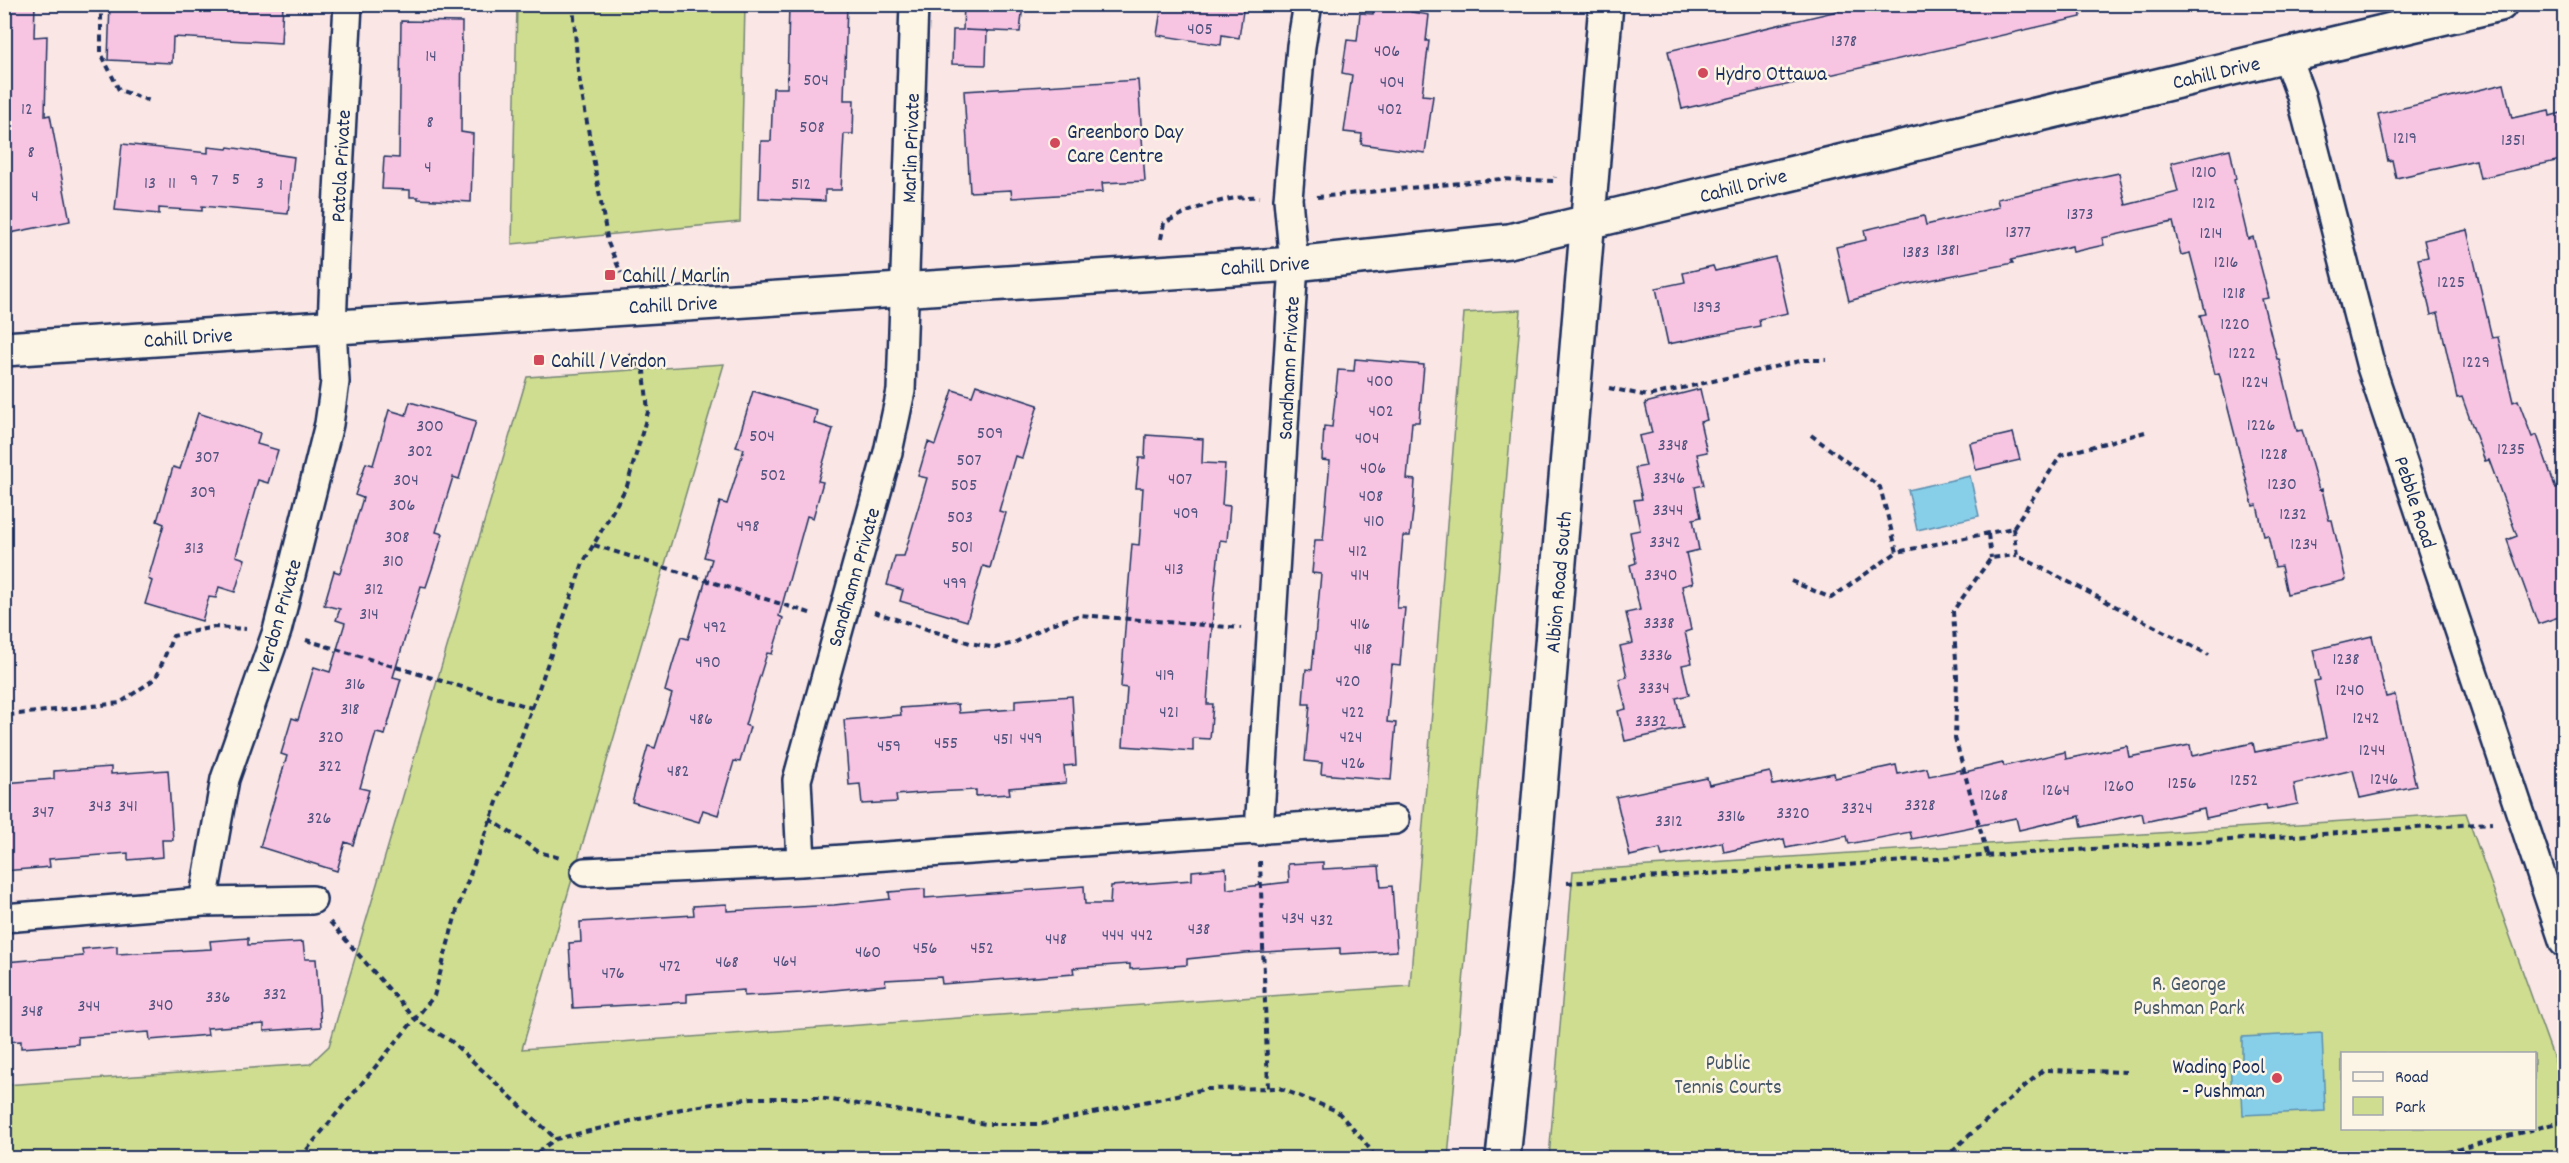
<svg xmlns="http://www.w3.org/2000/svg" width="2569" height="1163" viewBox="0 0 2569 1163" font-family="Dekko,sans-serif">
<style>
.green{fill:#cfdd90;stroke:#758677;stroke-width:1.5;fill-rule:evenodd}
.water{fill:#87cfe8;stroke:#5c8fb1;stroke-width:1.5}
.building{fill:#f7c4e2;stroke:#1b2f5e;stroke-width:1.5}
.lines{fill:none;stroke-linecap:round;stroke-linejoin:round}
.minor-casing{stroke:#1b2f5e;stroke-width:32}
.tertiary-casing{stroke:#1b2f5e;stroke-width:38}
.path{stroke:#1b2f5e;stroke-width:4;stroke-dasharray:6 4.5;stroke-linecap:butt}
.minor{stroke:#fcf5e5;stroke-width:27}
.tertiary{stroke:#fcf5e5;stroke-width:33}
.poi-dot{fill:#d1495b;stroke:#fcf5e5;stroke-width:2}
.labels{text-anchor:middle;stroke-width:5;stroke-linejoin:round;paint-order:stroke}
.number-label{font-size:18px;fill:#52547f}
.street-label{font-size:21px;fill:#1b2f5e;stroke:#fcf5e5}
.poi-label{font-size:21px;fill:#1b2f5e;stroke:#fcf5e5;text-anchor:start}
.park-label{font-size:21px;fill:#485a6a;stroke:#fcf5e5}
</style>
<rect width="100%" height="100%" fill="#fae6e4"/>
<filter id="ink" filterUnits="userSpaceOnUse"><feTurbulence type="fractalNoise" baseFrequency=".0167" numOctaves="2"/><feDisplacementMap in="SourceGraphic" scale="12" xChannelSelector="R" yChannelSelector="G"/><feConvolveMatrix kernelMatrix="1 2 1 2 8 2 1 2 1" color-interpolation-filters="sRGB"/></filter>
<g filter="url(#ink)">
<path class="green" d="M517,5H745L740,222L512,244Z
M1521,310L1448,1158H5V1085L310,1064L329,1046L527,377L724,364L522,1049L1410,986L1464,313Z
M2466,813L2564,1087V1158H1549L1573,871ZM2342,1054H2534V1128H2342Z"/>
<path class="water" d="M1970,476L1979,516L1917,530L1908,490Z
M2322,1033L2325,1111L2243,1115L2242,1093H2232L2230,1063H2242V1037Z"/>
<path class="building" d="M4,4H35L34,37L47,36L45,116L50,115L70,221L10,233L4,206Z
M110,4H283L281,43L173,37L172,63L108,60Z
M789,4H847L844,100H854L853,134H844L841,190H825V201L759,198L761,141H771L773,88H787Z
M964,4H1023L1020,32L965,30L987,31L986,65L952,64L953,30H963Z
M1162,4H1244L1239,38L1222,35L1221,45L1157,35Z
M1374,4H1412L1411,12L1429,15L1426,41H1429L1422,95L1433,96L1425,153L1361,144L1362,134L1344,132L1352,75L1342,73L1347,40L1357,41L1360,13L1373,14Z
M1867,4H2080L2081,17L1682,109L1668,51Z
M401,21L462,22L461,132L473,134L471,202L418,199V197H410V190L382,189L384,157L399,158Z
M1138,80L1145,181L1102,183L1103,192L1012,198L1011,190L970,192L964,91Z
M2504,84L2512,118L2549,110L2550,116L2565,112V159L2480,178L2476,160L2396,178L2392,160L2388,161L2378,114Z
M122,144L208,153V147L227,149L228,147L294,157L288,214L202,206V211L159,208V214L115,210Z
M2230,149L2236,179L2234,180L2248,239L2253,237L2269,298L2262,299L2277,359H2279L2297,431L2302,430L2319,490L2322,489L2329,520H2332L2346,580L2287,594L2281,566L2275,567L2268,535L2264,536L2257,505L2253,506L2219,373L2215,374L2207,344L2200,315L2206,314L2190,253L2181,255L2173,222L2102,238L2104,245L2073,252L2072,246L2011,260L2013,263L1906,285L1849,301L1836,247L1866,240L1864,230L1924,216L1926,225L1999,207L1997,199L2119,173L2126,205L2178,192L2171,163Z
M2467,230L2492,338L2498,337L2513,402L2518,400L2532,437L2537,435L2556,489L2565,486V615L2538,624L2507,540L2517,536L2489,460L2485,461L2462,397L2457,398L2438,313L2431,315L2418,259L2428,257L2424,240Z
M1775,257L1788,313L1759,319L1760,326L1668,344L1656,288L1685,282L1683,273L1713,266L1715,271Z
M1355,359L1424,365L1419,422H1412L1407,479L1415,480L1413,511L1410,536H1403L1397,608H1405L1402,640L1400,666L1392,665L1387,722L1396,723L1391,780L1321,774L1322,763L1305,761L1310,704H1303L1304,689L1306,669L1312,670L1321,574L1312,573L1315,540H1323L1330,461L1322,460L1324,426L1332,427L1338,370L1354,371Z
M976,385L1038,405L1022,458L1015,456L999,511L1006,513L997,543L990,568L983,566L967,621L900,601L903,590L887,585L895,556H904L927,478L918,476L928,442L935,445L953,390L972,396Z
M1700,389L1707,420L1700,422L1707,452L1697,454L1704,485L1695,487L1701,517L1693,519L1699,550L1686,553L1693,583L1682,586L1691,630L1685,632L1692,663L1682,665L1689,695L1676,698L1683,728L1625,741L1618,711L1626,709L1619,679L1627,677L1620,646L1633,643L1626,613L1640,610L1630,565L1636,563L1630,532L1640,530L1634,500L1642,499L1635,468L1646,466L1639,436L1652,433L1645,403Z
M753,391L817,410L814,423L833,429L818,481L823,482L813,518L807,516L779,616L783,618L772,654L767,653L755,692L745,725L750,727L740,762L734,761L718,815L703,810L699,822L632,802L648,746L655,748L672,694L665,691L672,666L681,637L688,639L712,559L704,557L720,502L727,504L735,479L744,449L736,447Z
M410,402L476,421L459,479L453,477L436,532L443,534L434,563L426,587L421,586L393,677L401,679L385,735L376,733L360,788L369,790L353,845L345,842L337,871L260,847L287,756L281,754L292,718L298,720L314,667L330,672L345,623L336,620L340,609L324,605L334,571L340,573L363,498L355,495L366,463L373,465L389,410L406,415Z
M198,413L260,433L257,444L278,450L268,483L258,480L236,556L245,559L235,592L219,587L216,598L209,597L202,621L145,604L152,581L148,579L164,524L157,521L173,467L180,469Z
M2013,433L2020,460L1976,470L1970,443Z
M1146,435L1203,439L1202,463L1225,464L1222,505L1230,506L1227,541L1220,540L1214,597L1207,704H1213L1210,739L1193,738V751L1123,746L1127,688L1121,687L1125,629L1132,544L1139,545L1141,519L1143,488H1136L1139,458H1145Z
M2372,636L2386,697L2395,695L2416,786L2360,798L2353,770L2294,784L2298,804L2267,810L2266,805L2206,818L2204,809L2144,822L2142,813L2082,827L2080,816L2019,830L2016,818L1912,839L1910,832L1849,844L1847,836L1786,848L1784,839L1724,852L1722,842L1662,856L1660,849L1630,856L1616,797L1707,778L1709,785L1770,772L1773,785L1834,773L1835,778L1896,765L1898,774L1927,768L1929,776L1961,770V773L2003,763L2004,766L2065,752L2066,759L2127,746L2129,757L2190,745L2192,756L2253,743L2255,752L2326,738L2314,681L2320,680L2313,650Z
M1072,696L1076,765L1064,766L1066,783L1009,788L1010,794L976,796V790L934,792L896,795L897,802L862,804L860,784L849,785L844,720L901,715L900,708L928,706L958,704L959,713L1015,709V700Z
M111,767V774L168,770L173,840H162L163,857L128,860V853L49,859L50,867L4,871V783L54,779V771Z
M1323,862V869L1379,866L1381,887L1392,886L1397,951L1340,954V948L1245,953L1187,959V965L1130,969V964L1073,968L1074,974L942,984L941,977L885,980L886,985L802,993L744,996V990L714,992L687,994V1002L573,1008L569,943L581,942L580,922L694,915L693,906L727,904V911L834,905L890,899L889,892L925,889V898L1084,886L1085,904H1110L1111,886L1192,880V871L1226,868L1227,889L1289,882L1288,864Z
M248,938V945L303,942L305,959H316L321,1027L264,1031V1024L235,1026L207,1028L208,1035L150,1040L149,1032L105,1035L78,1037V1044L21,1048V1041L4,1042V962L83,956L82,949L117,946V954L211,949L210,941Z"/>
<g class="lines">
<defs>
<path id="minor" d="M2286,55L2301,96L2371,367L2564,943
M1259,831L1294,264L1288,199L1301,46L1308,4
M801,862L797,780L888,452L901,391L914,4
M585,872L801,862L1395,820
M203,902L225,779L277,631L329,424L335,382L332,327L335,248L348,4
M4,918L203,902L312,900"/>
<path id="tertiary" d="M4,349L1294,264L1509,241L2500,4
M1503,1158L1532,882L1606,4"/>
</defs>
<use href="#minor" class="minor-casing"/>
<use href="#tertiary" class="tertiary-casing"/>
<path class="path" d="M101,4V53L119,90L150,101
M573,4L578,71L608,243L621,273
M1317,197L1501,179L1554,181L1555,177
M1161,239L1164,223C1192,209 1227,195 1259,197
M1609,388L1648,396L1804,360H1826
M1811,435L1880,487L1897,552L2013,528L2061,455L2145,432
M2013,528L2017,555L2209,655
M1988,534L1991,558
M594,545L813,614
M1791,581L1831,598L1897,552
M874,612L970,643L995,648L1014,643L1051,624L1080,615L1241,628
M306,640L532,708
M4,725L9,715L120,703L156,678L173,636L213,627L246,629
M490,819L539,852L560,858
M1987,854L1955,738L1957,677L1953,611L1991,558L2017,555
M1260,861L1268,1088
M1567,883L2492,823
M330,922L416,1020L451,1041L556,1139
M300,1158L434,996L457,910L532,708L583,563L627,486L648,412L644,371L627,353
M529,1158L556,1139L681,1109L751,1098H819L986,1124H1042L1205,1089L1279,1088L1337,1111L1364,1141L1376,1158
M1944,1158L2043,1070L2126,1072
M2426,1158L2564,1121"/>
<use href="#minor" class="minor"/>
<use href="#tertiary" class="tertiary"/>
</g>
</g>
<g class="poi-dot">
<circle cx="1703" cy="73" r="6"/>
<circle cx="1055" cy="143" r="6"/>
<rect x="604" y="269" width="12" height="12" rx="3"/>
<rect x="533" y="354" width="12" height="12" rx="3"/>
<circle cx="2277" cy="1078" r="6"/>
</g>
<g class="labels">
<g class="number-label">
<text x="1200" y="34">405</text>
<text x="1844" y="46">1378</text>
<text x="1387" y="56">406</text>
<text x="431" y="61">14</text>
<text x="816" y="85">504</text>
<text x="1392" y="87">404</text>
<text x="27" y="114">12</text>
<text x="1390" y="114">402</text>
<text x="430" y="127">8</text>
<text x="812" y="132">508</text>
<text x="2405" y="143">1219</text>
<text x="2513" y="145">1351</text>
<text x="31" y="157">8</text>
<text x="428" y="172">4</text>
<text x="2204" y="177">1210</text>
<text x="236" y="184">5</text>
<text x="194" y="185">9</text>
<text x="215" y="185">7</text>
<text x="150" y="188">13</text>
<text x="172" y="188">11</text>
<text x="260" y="188">3</text>
<text x="801" y="189">512</text>
<text x="281" y="190">1</text>
<text x="35" y="201">4</text>
<text x="2204" y="208">1212</text>
<text x="2080" y="219">1373</text>
<text x="2018" y="237">1377</text>
<text x="2211" y="238">1214</text>
<text x="1948" y="255">1381</text>
<text x="1916" y="257">1383</text>
<text x="2226" y="267">1216</text>
<text x="2451" y="287">1225</text>
<text x="2234" y="298">1218</text>
<text x="1707" y="312">1393</text>
<text x="2235" y="329">1220</text>
<text x="2242" y="358">1222</text>
<text x="2476" y="367">1229</text>
<text x="1380" y="386">400</text>
<text x="2255" y="387">1224</text>
<text x="1381" y="416">402</text>
<text x="2261" y="430">1226</text>
<text x="430" y="431">300</text>
<text x="990" y="438">509</text>
<text x="762" y="441">504</text>
<text x="1367" y="443">404</text>
<text x="1673" y="450">3348</text>
<text x="2511" y="454">1235</text>
<text x="420" y="456">302</text>
<text x="2274" y="459">1228</text>
<text x="207" y="462">307</text>
<text x="969" y="465">507</text>
<text x="1373" y="473">406</text>
<text x="773" y="480">502</text>
<text x="1669" y="483">3346</text>
<text x="1180" y="484">407</text>
<text x="406" y="485">304</text>
<text x="2282" y="489">1230</text>
<text x="964" y="490">505</text>
<text x="203" y="497">309</text>
<text x="1371" y="501">408</text>
<text x="402" y="510">306</text>
<text x="1668" y="515">3344</text>
<text x="1186" y="518">409</text>
<text x="2293" y="519">1232</text>
<text x="960" y="522">503</text>
<text x="1374" y="526">410</text>
<text x="748" y="531">498</text>
<text x="397" y="542">308</text>
<text x="1665" y="547">3342</text>
<text x="2304" y="549">1234</text>
<text x="962" y="552">501</text>
<text x="194" y="553">313</text>
<text x="1358" y="556">412</text>
<text x="393" y="566">310</text>
<text x="1174" y="574">413</text>
<text x="1360" y="580">414</text>
<text x="1661" y="580">3340</text>
<text x="955" y="588">499</text>
<text x="374" y="594">312</text>
<text x="369" y="619">314</text>
<text x="1659" y="628">3338</text>
<text x="1360" y="629">416</text>
<text x="715" y="632">492</text>
<text x="1363" y="654">418</text>
<text x="1656" y="660">3336</text>
<text x="2346" y="664">1238</text>
<text x="708" y="667">490</text>
<text x="1165" y="680">419</text>
<text x="1348" y="686">420</text>
<text x="355" y="689">316</text>
<text x="1654" y="693">3334</text>
<text x="2350" y="695">1240</text>
<text x="350" y="714">318</text>
<text x="1169" y="717">421</text>
<text x="1353" y="717">422</text>
<text x="2366" y="723">1242</text>
<text x="701" y="724">486</text>
<text x="1651" y="726">3332</text>
<text x="331" y="742">320</text>
<text x="1351" y="742">424</text>
<text x="1031" y="743">449</text>
<text x="1003" y="744">451</text>
<text x="946" y="748">455</text>
<text x="889" y="751">459</text>
<text x="2372" y="755">1244</text>
<text x="1353" y="768">426</text>
<text x="330" y="771">322</text>
<text x="678" y="776">482</text>
<text x="2384" y="784">1246</text>
<text x="2244" y="785">1252</text>
<text x="2182" y="788">1256</text>
<text x="2119" y="791">1260</text>
<text x="2056" y="795">1264</text>
<text x="1994" y="800">1268</text>
<text x="1920" y="810">3328</text>
<text x="100" y="811">343</text>
<text x="128" y="811">341</text>
<text x="1857" y="813">3324</text>
<text x="43" y="817">347</text>
<text x="1793" y="818">3320</text>
<text x="1731" y="821">3316</text>
<text x="319" y="823">326</text>
<text x="1669" y="826">3312</text>
<text x="1293" y="923">434</text>
<text x="1322" y="925">432</text>
<text x="1199" y="934">438</text>
<text x="1113" y="940">444</text>
<text x="1142" y="940">442</text>
<text x="1056" y="944">448</text>
<text x="925" y="953">456</text>
<text x="982" y="953">452</text>
<text x="868" y="957">460</text>
<text x="785" y="966">464</text>
<text x="727" y="967">468</text>
<text x="670" y="971">472</text>
<text x="613" y="978">476</text>
<text x="275" y="999">332</text>
<text x="218" y="1002">336</text>
<text x="161" y="1010">340</text>
<text x="89" y="1011">344</text>
<text x="32" y="1016">348</text>
</g>
<g class="street-label">
<text transform="translate(2216 72) rotate(-13)" y="7">Cahill Drive</text>
<text transform="translate(910 148) rotate(-88)" y="7">Marlin Private</text>
<text transform="translate(340 166) rotate(-87)" y="7">Patola Private</text>
<text transform="translate(1743 185) rotate(-14)" y="7">Cahill Drive</text>
<text transform="translate(1265 265) rotate(-4)" y="7">Cahill Drive</text>
<text transform="translate(673 304) rotate(-3)" y="7">Cahill Drive</text>
<text transform="translate(188 337) rotate(-4)" y="7">Cahill Drive</text>
<text transform="translate(1288 368) rotate(-87)" y="7">Sandhamn Private</text>
<text transform="translate(2416 502) rotate(72)" y="7">Pebble Road</text>
<text transform="translate(853 577) rotate(-74)" y="7">Sandhamn Private</text>
<text transform="translate(1558 582) rotate(-85)" y="7">Albion Road South</text>
<text transform="translate(278 616) rotate(-74)" y="7">Verdon Private</text>
</g>
<g class="poi-label">
<text x="1715" y="80">Hydro Ottawa</text>
<text x="1067" y="138">Greenboro Day<tspan x="1067" dy="24">Care Centre</tspan></text>
<text x="622" y="282">Cahill / Marlin</text>
<text x="551" y="367">Cahill / Verdon</text>
<text x="2265" y="1073" text-anchor="end">Wading Pool<tspan x="2265" dy="24">- Pushman</tspan></text>
</g>
<g class="park-label">
<text x="2189" y="990">R. George<tspan x="2189" dy="24">Pushman Park</tspan></text>
<text x="1728" y="1069">Public<tspan x="1728" dy="24">Tennis Courts</tspan></text>
</g>
</g>
<rect width="2569" height="1163" fill="none" stroke="#fcf5e5" stroke-width="24"/>
<rect x="12" y="12" width="2545" height="1139" fill="none" stroke="#1b2f5e" stroke-width="2" filter="url(#ink)"/>
<rect x="2341" y="1052" width="195" height="78" fill="#fcf5e5" stroke="#a2a6af" stroke-width="1.5"/>
<rect x="2353" y="1072" width="30" height="9" fill="#fcf5e5" stroke="#a2a6af" stroke-width="1.5"/>
<text x="2395" y="1082" font-size="18" fill="#1b2f5e">Road</text>
<rect x="2353" y="1097" width="30" height="18" fill="#cfdd90" stroke="#a2a6af" stroke-width="1.5"/>
<text x="2395" y="1112" font-size="18" fill="#1b2f5e">Park</text>
</svg>
